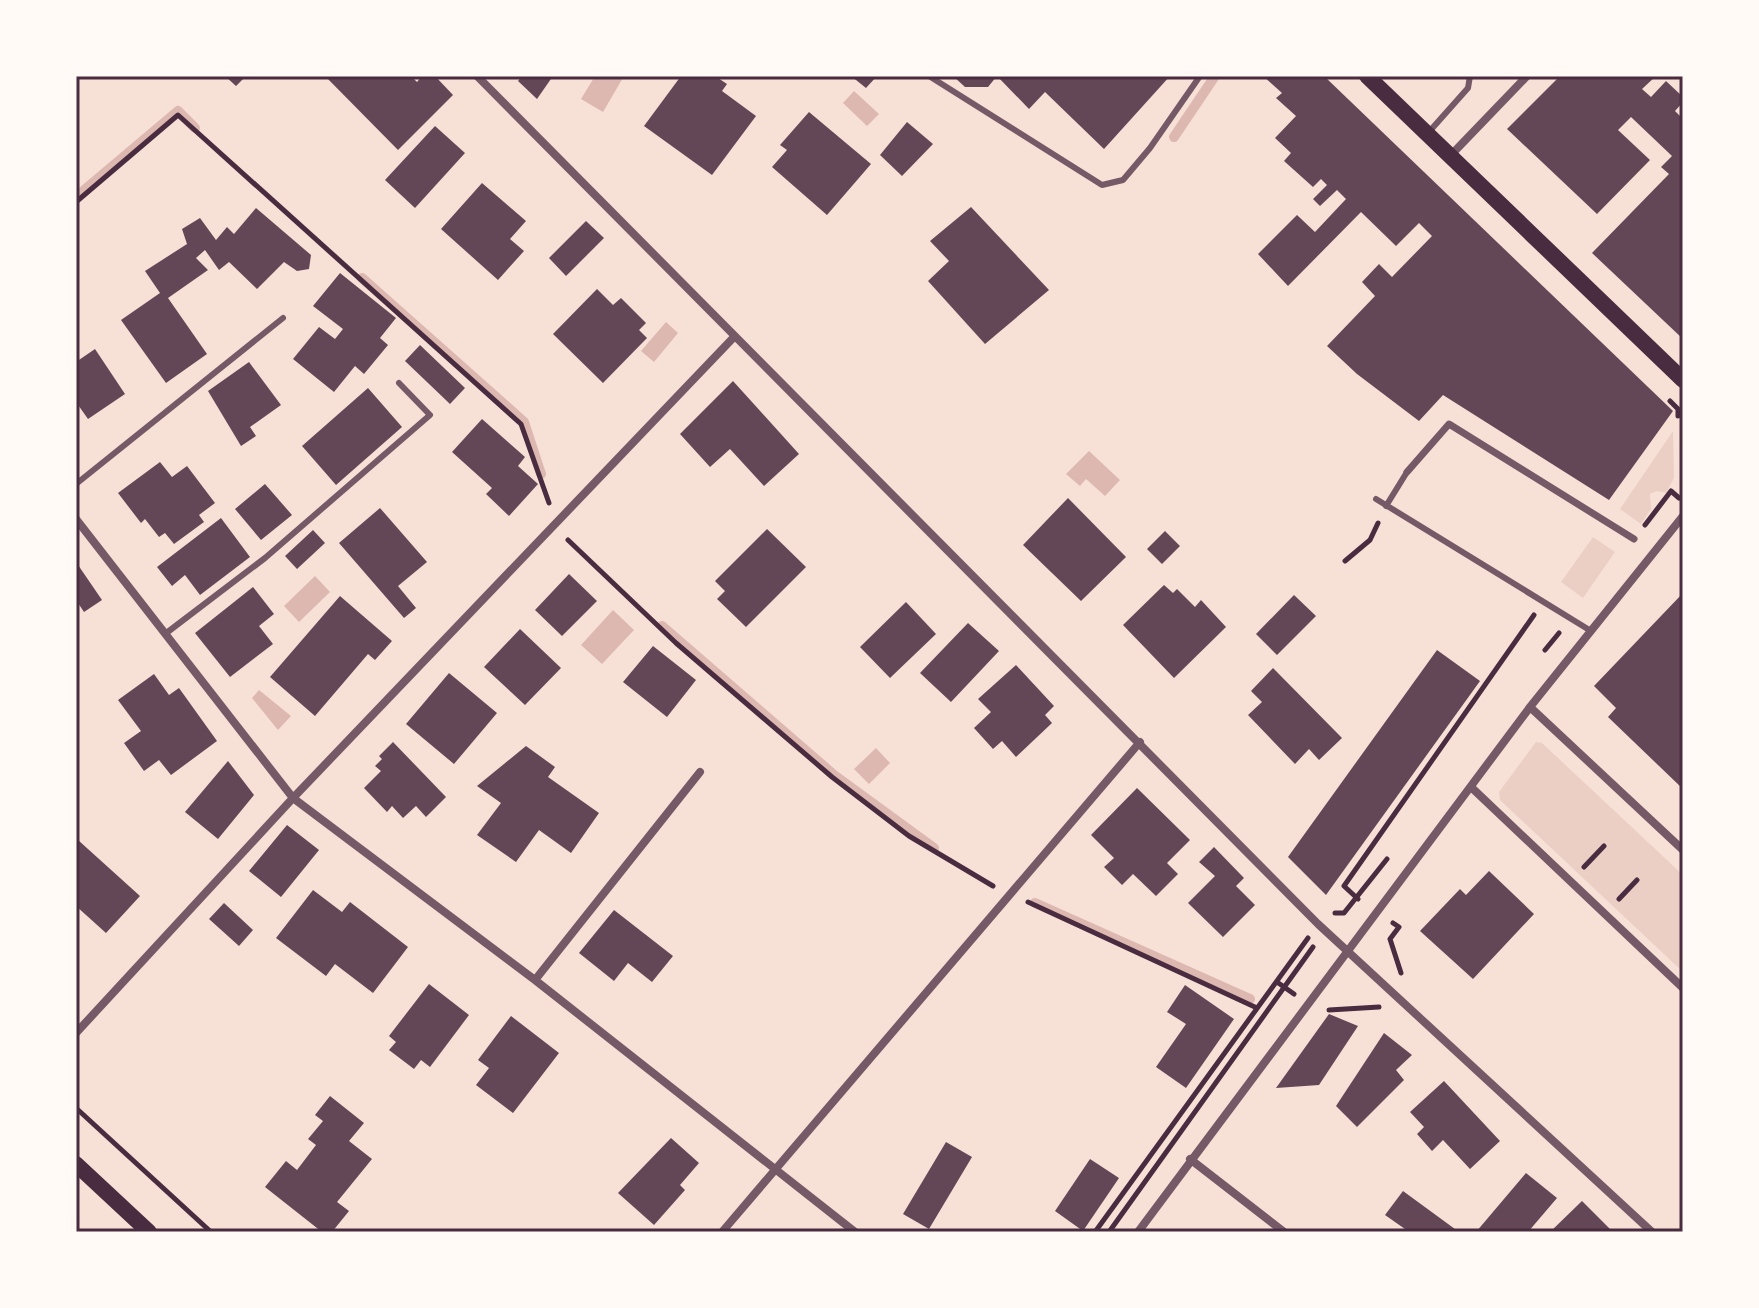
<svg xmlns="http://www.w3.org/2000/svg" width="1759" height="1308" viewBox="0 0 1759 1308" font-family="Ubuntu,sans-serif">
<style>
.green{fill:#ebcfc5}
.water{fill:#dcb8b0}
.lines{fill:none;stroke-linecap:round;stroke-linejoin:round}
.stream{stroke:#dcb8b0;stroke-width:10}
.building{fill:#644757}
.path{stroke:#4a2c40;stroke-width:5}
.service{stroke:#755966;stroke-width:6}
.pedestrian{stroke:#755966;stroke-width:7}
.minor{stroke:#755966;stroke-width:8}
.secondary{stroke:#4a2c40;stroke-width:16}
.neatline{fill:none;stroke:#4a2c40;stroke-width:3}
</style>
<rect width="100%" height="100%" fill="#f7e1d7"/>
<path class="green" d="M1673,431L1674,478L1666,493L1657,491L1650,494L1651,509L1641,524L1620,509Z
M1593,537L1615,552L1583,598L1561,582Z
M1536,742L1542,743L1683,875V972L1500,800L1499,792Z"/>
<path class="water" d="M595,76H624L603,112L581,99Z
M854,91L879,114L867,126L843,103Z
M666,322L678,333L654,362L641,351Z
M1089,451L1120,480L1105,496L1086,479L1080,486L1066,474Z
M315,576L330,592L299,622L284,606Z
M613,610L634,630L602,664L581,645Z
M259,690L291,716L278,730L252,698Z
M876,748L890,763L869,784L854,769Z"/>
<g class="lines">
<path class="stream" d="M1174,137L1215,76
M76,197L178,111L195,128
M362,278L524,422L541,474
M662,626L834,775L934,848
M1035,903L1250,999"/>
</g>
<path class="building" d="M225,76H246L236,86Z
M325,76H411L417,82L422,76H435L453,95L398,150Z
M522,76H553L537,99L518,81Z
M681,76H715L727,84L722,91L756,116L712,175L644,126Z
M851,76H877L866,88Z
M953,76H997L988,87H965Z
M997,76H1170L1104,149L1045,92L1029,109Z
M1263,76H1324L1673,411L1609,500L1443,395L1419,421L1357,374L1327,346L1375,296L1362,282L1379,264L1392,277L1432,236L1419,223L1396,246L1361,212L1288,286L1258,254L1297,215L1315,232L1346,199L1337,190L1320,206L1313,199L1327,185L1321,179L1313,187L1284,161L1291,153L1275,138L1296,116L1276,98L1282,93Z
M1560,76H1656L1642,89L1651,97L1666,81L1683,97V102L1675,111L1683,119V339L1592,253L1669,174L1661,167L1672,156L1631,117L1618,130L1650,160L1597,214L1507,129Z
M809,112L871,164L827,215L772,167L787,150L780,145Z
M907,122L933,144L902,176L880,155Z
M435,126L465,153L415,208L385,180Z
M482,183L526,221L510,239L524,251L498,280L441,229Z
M971,207L1049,290L985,344L928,281L949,261L930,241Z
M256,208L311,255L309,269L297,271L284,262L257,289L229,262L219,270L205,250L196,258L208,270L168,298L207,354L166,383L121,320L160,293L145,271L187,244L182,229L200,218L216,240L227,227L234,234Z
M586,221L604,238L566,276L549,258Z
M340,273L396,318L380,338L388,345L364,374L355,366L334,392L293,359L319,327L335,339L343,329L313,306Z
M597,289L613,305L621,298L646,323L639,330L647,338L603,383L553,334Z
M420,345L465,388L450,404L405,361Z
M95,349L125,394L88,419L76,402V362Z
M249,362L281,405L250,427L256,436L241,446L208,391Z
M733,381L799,454L764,486L730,449L710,467L680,434Z
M368,388L402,427L336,485L302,446Z
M482,419L525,457L518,466L538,484L509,516L486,494L492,488L452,452Z
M160,462L172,477L187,466L215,503L199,515L204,522L174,544L165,533L159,537L145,519L141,523L118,493Z
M265,484L292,515L261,540L235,509Z
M1068,498L1126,557L1081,601L1023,545Z
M380,508L427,562L398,586L416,608L404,618L339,543Z
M221,518L250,557L200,595L185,575L172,586L157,567Z
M767,529L806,567L746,627L717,599L725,591L715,581Z
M313,530L325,543L297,569L285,556Z
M1165,531L1180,546L1162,564L1147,549Z
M76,562L102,600L84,612L76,600Z
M569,574L597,601L562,636L535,610Z
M1164,585L1173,593L1177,589L1195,607L1201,600L1226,627L1174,678L1123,625Z
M253,587L274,614L259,626L273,644L230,677L195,633Z
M1683,593V789L1608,717L1616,708L1594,686Z
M1294,595L1316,616L1277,655L1256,634Z
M340,596L392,641L375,660L368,654L315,716L270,677Z
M906,602L936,634L890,678L860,647Z
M968,623L999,651L951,702L920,673Z
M520,629L561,668L525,705L484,667Z
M653,646L696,680L667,717L623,682Z
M1437,650L1480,681L1326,895L1288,857Z
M1016,665L1054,706L1045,715L1052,723L1016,757L1002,741L993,749L974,728L991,712L978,699Z
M1273,668L1342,738L1319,760L1309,749L1295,764L1248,715L1262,702L1251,691Z
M449,673L497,713L454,764L406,724Z
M154,674L169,695L179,688L217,741L171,775L159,760L144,771L124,743L141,731L118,700Z
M393,742L446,797L426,817L416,806L403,818L392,806L387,812L364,788L381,771L375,766L382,759L379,756Z
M526,746L555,767L548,777L599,813L571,853L539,830L516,862L477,835L501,803L477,786Z
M228,761L254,795L218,839L185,812Z
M1137,788L1190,840L1167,863L1178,874L1156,896L1133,874L1122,885L1104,867L1114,858L1091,835Z
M287,825L319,850L281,897L249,871Z
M78,840L140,896L106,933L76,906Z
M1214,847L1244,878L1236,886L1255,905L1223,937L1188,903L1215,876L1199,862Z
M1489,871L1534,914L1473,979L1420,931L1460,889L1466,895Z
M313,890L342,912L350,902L408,947L373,993L335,964L326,976L276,938Z
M224,903L253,930L239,946L209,919Z
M614,910L673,956L652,982L628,963L614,981L579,953Z
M429,984L469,1015L430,1067L421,1060L414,1069L389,1050L396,1042L389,1036Z
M1185,985L1234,1019L1186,1088L1156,1067L1186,1024L1167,1012Z
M1329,1014L1358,1026L1319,1085L1276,1088Z
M511,1016L559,1053L513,1113L476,1085L489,1068L478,1060Z
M1384,1033L1412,1055L1396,1070L1404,1080L1357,1127L1336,1106Z
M1444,1081L1500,1141L1470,1169L1443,1140L1432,1151L1417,1134L1424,1127L1410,1112Z
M330,1096L364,1123L349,1141L372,1159L337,1202L349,1211L332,1232H322L265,1187L286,1161L297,1170L316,1145L308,1139L323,1121L315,1115Z
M671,1138L699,1163L680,1185L685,1190L654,1225L618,1193Z
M946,1142L972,1157L929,1229L903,1214Z
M1090,1159L1119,1178L1083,1231L1055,1211Z
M1526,1173L1557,1198L1528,1232H1476Z
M1403,1191L1459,1232H1403L1405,1229L1385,1215Z
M1582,1201L1613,1232H1550Z"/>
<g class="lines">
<path class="path" d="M76,202L178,115L521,424L549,503
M1670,401L1678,409V416
M1645,525L1671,491L1679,498
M568,540L676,643L832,777L909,836L993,886
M1345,561L1370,540L1378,523
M1545,650L1559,633
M1584,867L1604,846
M1358,899L1344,886L1534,615
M1619,899L1637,880
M1028,902L1257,1008
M1335,913H1344L1387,859
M1393,923L1399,927L1390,939L1401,973
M1277,982L1294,994
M1329,1010L1379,1007
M76,1108L211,1232
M1095,1232L1308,938
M1109,1232L1313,947"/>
<path class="service" d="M929,76L1102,185L1123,180L1150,148L1200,76
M1428,133L1468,88L1470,76
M76,484L283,318
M1376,499L1591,631
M1386,506L1407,472
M165,634L265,558L430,415L399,383"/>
<path class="pedestrian" d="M1407,472L1449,424L1634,539"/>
<path class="minor" d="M477,76L1318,924L1652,1232
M1451,155L1527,76
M76,519L293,798L535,980L855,1232
M1530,707L1683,850
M1471,787L1683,988
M535,980L700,772
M76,1033L293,798L734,337
M1190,1159L1284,1232
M722,1232L1140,742
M1138,1232L1530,707L1683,516"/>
<path class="secondary" d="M1367,76L1683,380
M76,1164L149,1232"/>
</g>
<rect width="1759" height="1308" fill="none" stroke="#fffaf5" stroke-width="156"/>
<rect x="78" y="78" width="1603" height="1152" class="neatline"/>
</svg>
